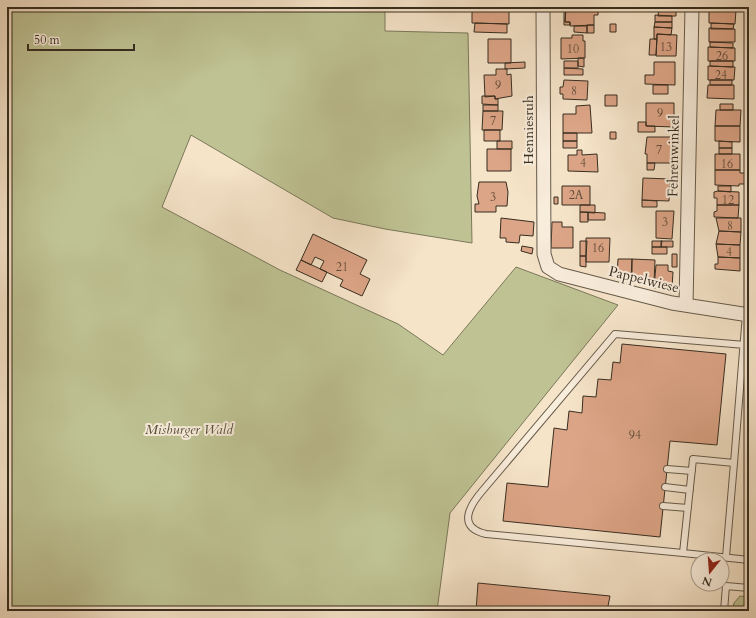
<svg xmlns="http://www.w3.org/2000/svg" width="756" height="618" viewBox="0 0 756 618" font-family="Cardo,serif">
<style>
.green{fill:#bfc394;stroke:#7a785a}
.building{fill:#dda587;stroke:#362d21}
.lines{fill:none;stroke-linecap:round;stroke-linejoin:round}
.service-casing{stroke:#665b4b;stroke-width:8}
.minor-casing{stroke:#665b4b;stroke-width:15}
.service{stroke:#f9eddc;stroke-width:6}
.minor{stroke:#f9eddc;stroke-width:13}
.labels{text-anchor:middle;stroke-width:4;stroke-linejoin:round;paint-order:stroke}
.number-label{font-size:12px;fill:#604b3a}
.street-label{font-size:14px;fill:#362d21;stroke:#f9eddc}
.park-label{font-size:14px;font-style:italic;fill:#58523e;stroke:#f9eddc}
</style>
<rect width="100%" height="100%" fill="#f6e4c9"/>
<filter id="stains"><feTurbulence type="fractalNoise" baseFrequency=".005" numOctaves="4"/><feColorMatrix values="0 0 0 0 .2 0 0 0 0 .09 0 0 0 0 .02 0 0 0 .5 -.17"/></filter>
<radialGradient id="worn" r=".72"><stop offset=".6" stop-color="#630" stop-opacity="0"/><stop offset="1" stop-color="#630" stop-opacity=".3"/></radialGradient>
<path class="green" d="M7,7H385V31L468,33L472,243L385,229L333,218L191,135L162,207L280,270L398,324L443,355L516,267L618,305L450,513L437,611H7Z
M740,596L749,597V611H732L734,603Z"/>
<path class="building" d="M472,7H509V24L472,23Z
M598,7V15H594V25L570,26V22H565L566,8Z
M659,7H676V16H658Z
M711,7H734V10H711Z
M564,8H566L565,22H570V25H564Z
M709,10H736L735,24L709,23Z
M655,15L672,16V22H655Z
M655,22H672V28L654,27Z
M475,23L507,24V33L474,32Z
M711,23L734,24L733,29H711Z
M610,24H616V32H610Z
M587,25H594V33H587Z
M574,26H587V33L574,32Z
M654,27L672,28L671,35L657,34V39H654Z
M709,28L735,29V42H709Z
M657,34L677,35L676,56H656Z
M572,35H583V41H585V58L561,59V38H572Z
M488,39H511V63H488Z
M650,39H657L656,55H649Z
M710,42L733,43V48L710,47Z
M708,47L735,48V61H708Z
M578,58H584V67L578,66Z
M564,61H578V68H564Z
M710,61H733V67L710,66Z
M525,62V68L505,69V63Z
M654,62H675V85L645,84V75H654Z
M708,66L735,67L734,80H708Z
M564,68L583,69V75H564Z
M496,69H507V75L511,74L512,96L495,99V96L485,97L484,75H496Z
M564,80L588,81L587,100L563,99V94H560V87H563Z
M710,80H732V85H710Z
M653,85H668V94H653Z
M708,85H734V99L707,98Z
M605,95H617V106H605Z
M482,96H495V99H498V105L482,104Z
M646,103H674V127L646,126Z
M720,104H733V110H720Z
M483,105H498V111H483Z
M590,105L592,133H563V114H576V106Z
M716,110H741L740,126H715Z
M483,111H503L502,130H482Z
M638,122H646V126H655V132H638Z
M715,126H740V142L715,141Z
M484,130H500V141H484Z
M610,132H616V139H610Z
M563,133H577V141H563Z
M647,137H674V163H647V154H645Z
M497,141H512V149H497Z
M563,141H577V148H563Z
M719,141L732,142V148H719Z
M719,148H732V154H719Z
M487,149H511V171H487Z
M577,150H582V155L597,154L598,172L568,171V155H577Z
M715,154H740V170H715Z
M647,163H655L654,170H647Z
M715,170H740V173H745V184H739V186L715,185Z
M643,178L670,179L669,201L642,200Z
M479,182H506L508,192L507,206H496V212H475V204H479L477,196Z
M562,186H590V205H562Z
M718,186H731V192L718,191Z
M718,191L739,192V205H717V198H714V192Z
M554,197H558V204H554Z
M642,200L657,201V207H642Z
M580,205H595V213L580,212Z
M717,205H739L738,218L714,217V212L717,211Z
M656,211H674L672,239L656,238Z
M580,212H588V222H580Z
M588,212L605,213V220H588Z
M501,218L534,222L533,236L520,235L519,243L506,242V238H500Z
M716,218H741V232L719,231Z
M552,222H562V227H573V248H551Z
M719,231L741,232L740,245L716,244Z
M313,234L367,260L360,274L370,279L362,296L340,286L343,280L320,269L324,261L315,257L311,265L301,260Z
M586,238H610L609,262H586Z
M580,241H587L586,256H580Z
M652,241H662L661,247H652Z
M661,241H673V247H661Z
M716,244L740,245V258L718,257Z
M522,246L533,248L532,254L521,251Z
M652,247H667V254H652Z
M672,254H677V267H672Z
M580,256H586V267L580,266Z
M718,257L740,258V271L715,269V264H718Z
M618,259H632V277L617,276Z
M632,259L655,260L654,282H643V279L631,278Z
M301,260L327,272L322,282L296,270Z
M656,265H668V271L673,272L672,288H654Z
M622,344L726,354L717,445L670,441L660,537L503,521L507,483L548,487L554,428L567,430L569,411L582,413L583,396L596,397L598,379L611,380L613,362L620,363Z
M478,583L610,596L607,611H476Z"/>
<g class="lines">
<defs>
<path id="service" d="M746,314L734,463L693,459L683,553L749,560
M667,469L692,471
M665,487L690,490
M663,506L688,508
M683,553L486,534C456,527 470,505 483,490L615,334L745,345
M726,557L734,463
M724,611L726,586L749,588"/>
<path id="minor" d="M543,7L544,254L548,267L559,274L672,303L749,315
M686,305L692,7"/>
</defs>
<use href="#service" class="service-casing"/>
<use href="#minor" class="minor-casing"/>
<use href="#service" class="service"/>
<use href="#minor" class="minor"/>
</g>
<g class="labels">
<g class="number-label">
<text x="666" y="51">13</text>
<text x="573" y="53">10</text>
<text x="722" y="60">26</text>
<text x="721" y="79">24</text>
<text x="498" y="89">9</text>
<text x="574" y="95">8</text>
<text x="660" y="117">9</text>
<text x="493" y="125">7</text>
<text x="659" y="154">7</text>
<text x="583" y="167">4</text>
<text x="727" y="168">16</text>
<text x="576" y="199">2A</text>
<text x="493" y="201">3</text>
<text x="728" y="204">12</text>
<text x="665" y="226">3</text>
<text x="730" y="230">8</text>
<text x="598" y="252">16</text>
<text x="729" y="256">4</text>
<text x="342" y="271">21</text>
<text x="635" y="439">94</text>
</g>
<g class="street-label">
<text transform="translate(528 130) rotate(-90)" y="5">Henniesruh</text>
<text transform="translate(673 156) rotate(-89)" y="5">Fehrenwinkel</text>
<text transform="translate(644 279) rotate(14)" y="5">Pappelwiese</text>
</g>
<g class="park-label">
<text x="189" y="434">Misburger Wald</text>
</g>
</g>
<rect width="756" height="618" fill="none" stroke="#f6e4c9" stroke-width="24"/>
<rect x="8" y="8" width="740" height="602" fill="none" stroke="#362d21" stroke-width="2"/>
<rect x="12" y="12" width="732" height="594" fill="none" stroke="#362d21"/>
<g transform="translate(710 572) rotate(197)"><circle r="19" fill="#f9eddc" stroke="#aba091"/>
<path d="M0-3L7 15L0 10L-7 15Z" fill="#8f2418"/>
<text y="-6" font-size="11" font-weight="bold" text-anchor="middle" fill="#362d21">N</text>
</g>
<path d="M28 44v6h106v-6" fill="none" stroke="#362d21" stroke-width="2"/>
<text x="34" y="44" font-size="12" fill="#362d21" stroke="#f9eddc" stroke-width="3" paint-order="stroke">50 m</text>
<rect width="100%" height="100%" filter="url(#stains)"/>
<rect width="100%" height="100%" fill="url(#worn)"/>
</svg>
